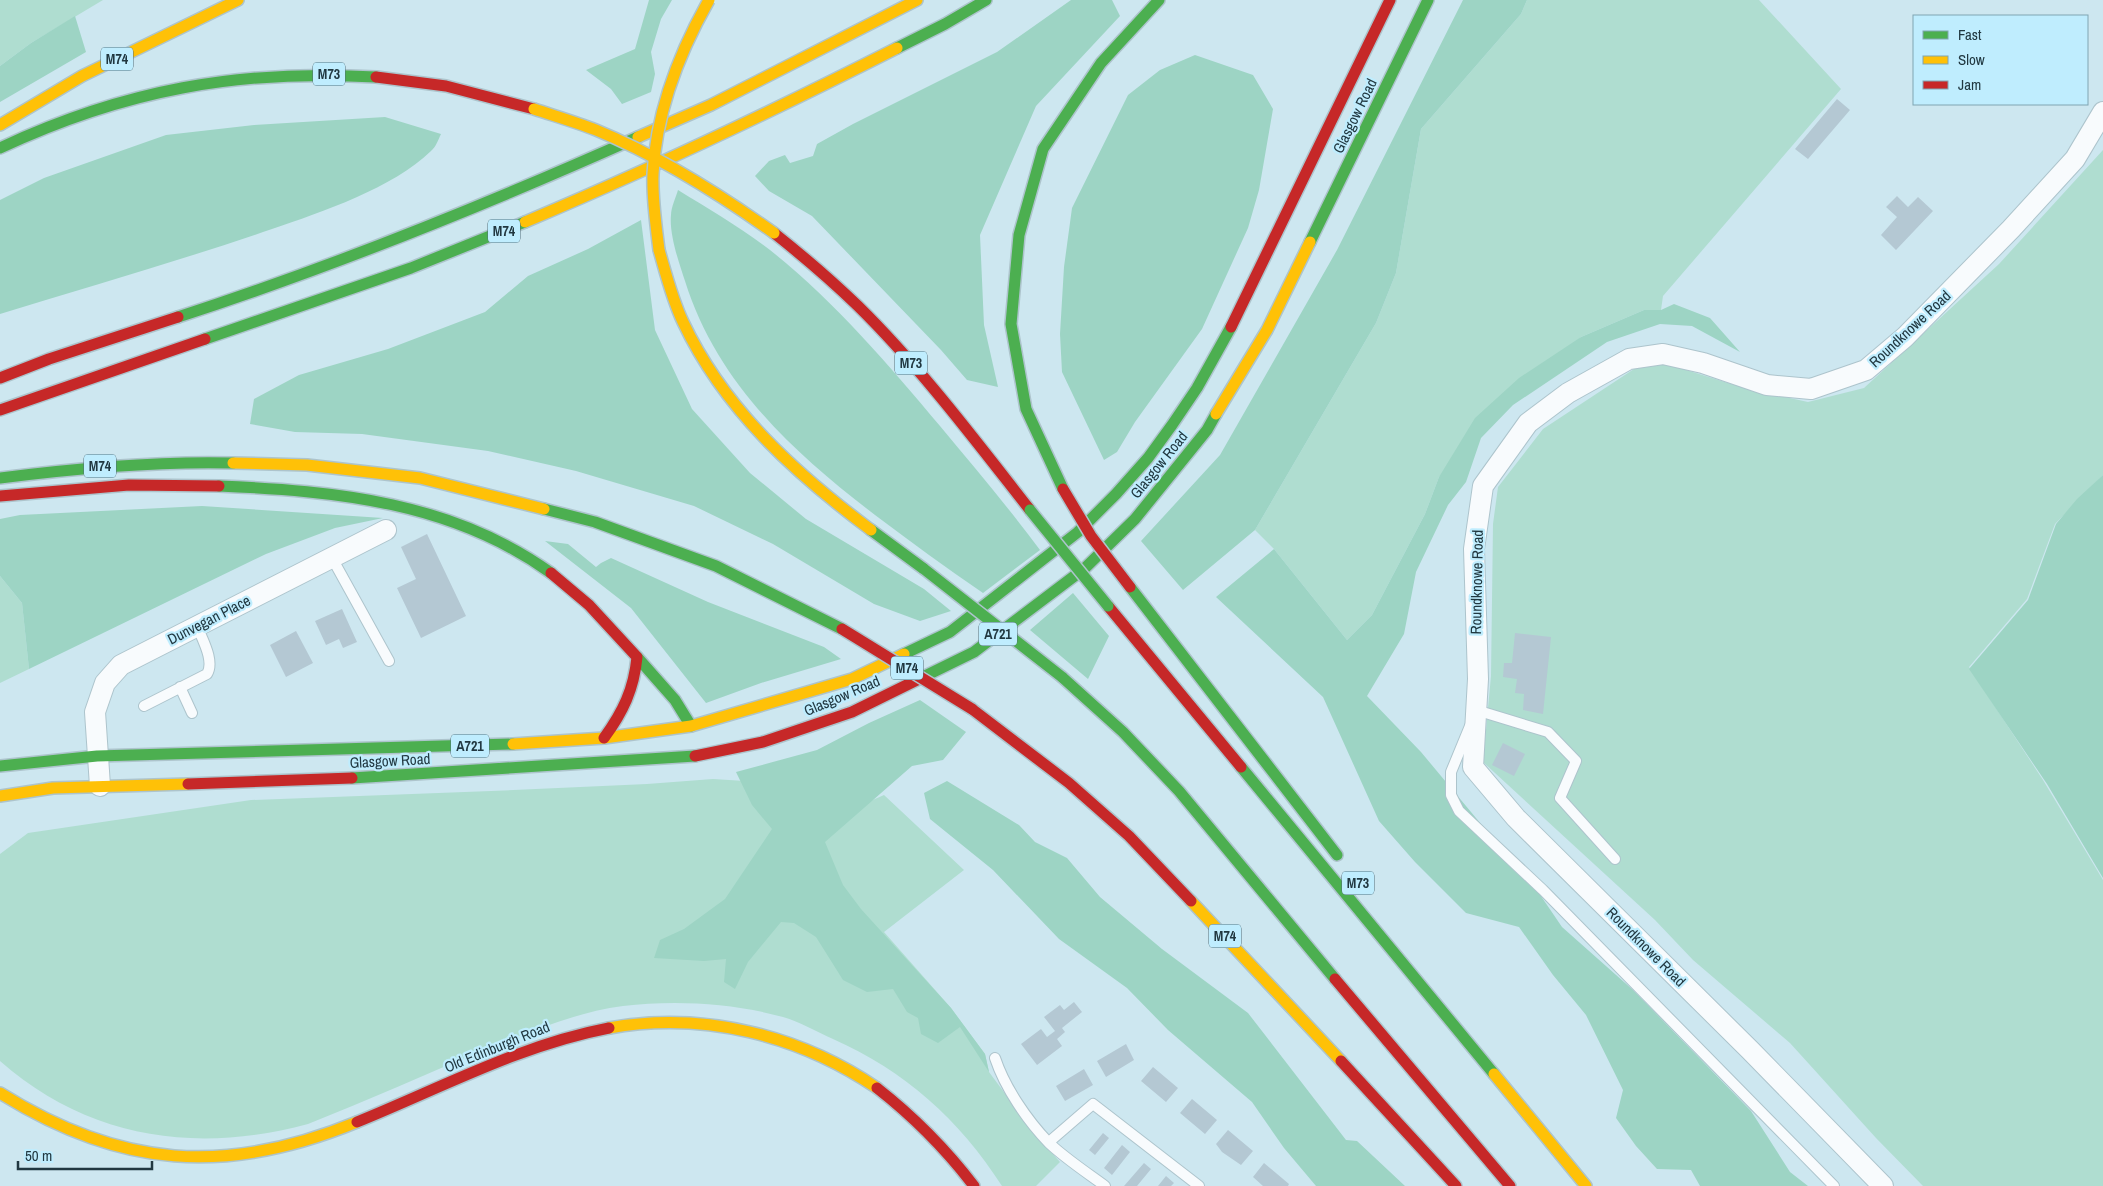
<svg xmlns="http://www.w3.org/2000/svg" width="2103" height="1186" viewBox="0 0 2103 1186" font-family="'Archivo Narrow',sans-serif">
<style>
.green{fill:#afddd0}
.forest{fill:#9dd4c4}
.building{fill:#b4c8d3}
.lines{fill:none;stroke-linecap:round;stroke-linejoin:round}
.lane-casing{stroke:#adc4cc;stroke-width:12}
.street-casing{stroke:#adc4cc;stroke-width:22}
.fast-casing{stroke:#adc4cc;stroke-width:14}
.slow-casing{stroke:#adc4cc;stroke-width:14}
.jam-casing{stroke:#adc4cc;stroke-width:14}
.lane{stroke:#f8fbfd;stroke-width:10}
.street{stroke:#f8fbfd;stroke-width:20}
.fast{stroke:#4caf50;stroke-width:11}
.slow{stroke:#ffc107;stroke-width:11}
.jam{stroke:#c62828;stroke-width:11}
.fast-bridge-casing{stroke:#adc4cc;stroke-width:14;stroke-linecap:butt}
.slow-bridge-casing{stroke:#adc4cc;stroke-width:14;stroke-linecap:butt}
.jam-bridge-casing{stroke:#adc4cc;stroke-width:14;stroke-linecap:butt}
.fast-bridge{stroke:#4caf50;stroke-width:11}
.slow-bridge{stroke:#ffc107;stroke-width:11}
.jam-bridge{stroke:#c62828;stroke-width:11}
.labels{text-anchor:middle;stroke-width:4.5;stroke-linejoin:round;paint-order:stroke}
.shield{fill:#bfedfe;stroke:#506e7a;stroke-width:1}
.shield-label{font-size:14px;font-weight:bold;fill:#213841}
.street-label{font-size:15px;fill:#213841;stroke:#bfedfe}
</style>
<rect width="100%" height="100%" fill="#cde7f0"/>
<path class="green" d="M0,0H103L31,43L0,66Z
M1527,0H1759L1841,89L1663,296L1661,310H1644L1581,337L1439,477L1425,514L1372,615L1347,640L1274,549L1255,530L1376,323L1396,273L1421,129L1521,14Z
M2103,150V475L2055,524L2027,599L1969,667L2043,780L2103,880V1186H1923L1876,1138L1790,1043L1693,960L1655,920L1483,762L1491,676L1493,524L1498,487L1543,429L1634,369L1667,364L1744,388L1808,402L1864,388L1999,264Z
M0,576L22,603L29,669L0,683Z
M713,779L761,782L823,822L884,795L964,870L884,932L951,1008L985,1054L989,1072L1035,1134L1060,1162L1036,1186H1002C959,1119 905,1071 833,1039C817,1032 800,1022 783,1017C732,1003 675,1000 623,1006C577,1012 532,1031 489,1048C428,1073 369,1100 308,1124C196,1154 89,1139 0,1061V854L28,833L251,800L491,791L647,784Z"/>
<path class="forest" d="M649,0H672L661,19L651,52L655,74L651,92L622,104L611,89L586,70L635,49Z
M1071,0H1112L1120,16L1036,106L980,235L984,325L998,387L967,380L941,350L812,216L769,191L755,176L769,161L785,155L790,163L813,156L817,144L853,124L997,52Z
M1463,0H1527L1521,14L1421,129L1396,273L1376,323L1255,530L1183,590L1141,541L1220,455L1337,250Z
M75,16L86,52L0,102V66L31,43Z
M1195,55L1253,75L1273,109L1259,190L1248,228L1202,329L1135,422L1117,452L1104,460L1062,372L1060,334L1064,267L1072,208L1128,95L1160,70Z
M385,117L441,134C438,140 436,147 431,151C393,188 322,212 272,229C182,260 91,286 0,314V200L44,178L166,135L254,125Z
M678,190C709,209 741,228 770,250C834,301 888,364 940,426C974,467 1008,507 1040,550L983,593C946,568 911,542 875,515C793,452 717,383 685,281C679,263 669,234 671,215C671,207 676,197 678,190Z
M641,220L655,330L692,409L750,473L806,519L924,589L951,611L920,621L874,604L773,544L694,506L576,471L488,451L362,434L295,432L250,424L254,399L299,375L388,349L485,312L528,276L588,249Z
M1674,304L1710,318L1740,352L1692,326L1660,324L1607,342L1513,405L1481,438L1466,482L1448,505L1416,572L1404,634L1367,696L1421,752L1496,842L1517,861L1562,927L1633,990L1751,1111L1790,1172L1808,1186H1700L1691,1170L1657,1169L1636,1146L1616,1118L1623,1090L1586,1015L1553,975L1519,927L1466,913L1415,862L1379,821L1323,697L1216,597L1274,549L1347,640L1372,615L1425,514L1439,477L1475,418L1519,378L1581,337L1644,310H1661Z
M2103,475V878L2047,784L1969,669L2028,600L2056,524L2077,499Z
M202,506L383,518L335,528L266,554L29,669L22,603L0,576V519L20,515Z
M545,541L568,544L596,567L601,563L611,558L708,602L824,647L841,659L761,683L706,703L631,608Z
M1073,593L1109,636L1088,679L1030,630Z
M920,700L966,732L943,760L912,766L825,842L843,885L861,909L951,1008L985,1054L989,1072L960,1027L938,1043L921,1034L918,1018L907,1012L893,989L867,992L843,980L816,937L794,923L781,922L748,962L735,989L724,982L726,959L704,961L654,958L660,940L684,929L725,899L772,829L752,805L736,772L817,750L869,723Z
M947,781L1019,825L1035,842L1067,858L1100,897L1162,949L1248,1013L1346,1140L1357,1141L1405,1186H1316L1284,1148L1252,1102L1168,1030L1127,988L1059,939L993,870L930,819L924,793Z"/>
<path class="building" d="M1837,99L1850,110L1808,159L1795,149Z
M1897,196L1908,207L1918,197L1933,211L1896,250L1881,235L1897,217L1886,207Z
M427,534L466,616L421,638L397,588L416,579L401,547Z
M342,609L357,642L343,648L339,639L326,645L315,621Z
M296,631L313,663L286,677L270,645Z
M1515,633L1551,637L1543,714L1523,710L1524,694L1515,693L1517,679L1503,677L1504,663H1512Z
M1503,743L1525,754L1514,776L1492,765Z
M1074,1002L1082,1012L1062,1028L1065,1032L1057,1039L1062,1046L1037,1065L1021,1044L1041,1029L1047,1037L1055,1031L1044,1017L1060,1005L1064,1010Z
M1126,1044L1134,1060L1106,1077L1097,1061Z
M1153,1067L1178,1088L1166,1102L1141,1081Z
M1084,1069L1093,1085L1065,1101L1056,1086Z
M1192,1099L1217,1120L1205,1134L1180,1113Z
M1228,1130L1253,1151L1241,1165L1222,1152L1216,1144Z
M1103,1133L1109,1138L1095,1155L1089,1150Z
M1122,1145L1130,1152L1112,1175L1104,1168Z
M1144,1163L1151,1169L1137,1186H1124Z
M1264,1163L1289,1184L1288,1186H1263L1253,1177Z
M1166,1176L1174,1183L1171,1186H1158Z"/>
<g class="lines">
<defs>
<path id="lane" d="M332,558L389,661
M180,687L192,713
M144,706L207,674C215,661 202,639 197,626
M1475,712L1476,710L1548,732L1576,761L1560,798L1615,859
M1470,726L1451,772V795L1459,811L1543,890L1834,1186
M995,1058C1005,1088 1027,1120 1049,1143C1066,1159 1086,1172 1105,1186
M1049,1142L1093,1104L1199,1186"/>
<path id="street" d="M100,786L95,712L105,683L121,665L386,530
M1883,1186L1750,1050L1516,818L1473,767L1478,679L1474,549L1483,486L1528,423L1568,393L1629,359L1663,354L1703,363L1767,385L1811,389L1866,370L1905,337L2011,229L2075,159L2103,112"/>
<path id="fast" d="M897,48L945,24L986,0
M0,148C124,90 239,69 376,77
M1310,242L1428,0
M178,317C335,266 488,204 638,137
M205,339L411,268L525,222
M0,478C78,468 154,461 233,463
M219,486C337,491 452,502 551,573
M1063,489L1026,409L1011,324L1019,235L1043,149L1101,63L1159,0
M544,509L595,522L716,566L842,629
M871,530L924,569
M1130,587L1337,855
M904,654L950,632L1078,532L1116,494L1148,458L1172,425L1197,388L1231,327
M637,657L675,700L691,726
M923,677L974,652L1085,568L1135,519L1207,430L1216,414
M1062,677L1123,732L1179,791L1335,979
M0,766L97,756L513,744
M1241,767L1494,1074
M352,778L695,756"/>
<path id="slow" d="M0,125L82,76L238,0
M638,137L711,105L917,0
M525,222C651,169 775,110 897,48
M659,250C666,274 672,299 683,322C724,409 795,473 871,530
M1216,414L1267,330L1310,242
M233,463L307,465L420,478L544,509
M513,744L604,738L691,726L852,679L904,654
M0,796L53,788L188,784
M1191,901L1341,1061
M609,1028C703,1011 799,1035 877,1088
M1494,1074L1586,1186
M0,1093C120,1168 226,1176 357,1122"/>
<path id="jam" d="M376,77L446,86L534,109
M774,233C803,256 831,280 858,306C921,368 975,440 1030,510
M1231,327L1390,0
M0,378L49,359L178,317
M0,410L205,339
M0,496L129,485L219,486
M551,573L589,605L637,657C634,689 623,712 604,738
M1108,606L1241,767
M972,709L1069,783L1129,836L1191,901
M695,756L763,742L852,712L923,677
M188,784L352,778
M1335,979L1510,1186
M1341,1061L1456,1186
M877,1088C914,1117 945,1148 974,1186
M357,1122C441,1088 520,1045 609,1028"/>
</defs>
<use href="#lane" class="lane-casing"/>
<use href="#street" class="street-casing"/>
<use href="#fast" class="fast-casing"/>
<use href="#slow" class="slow-casing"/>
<use href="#jam" class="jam-casing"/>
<use href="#lane" class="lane"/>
<use href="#street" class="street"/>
<use href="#fast" class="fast"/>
<use href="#slow" class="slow"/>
<use href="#jam" class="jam"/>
<defs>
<path id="fast-bridge" d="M1030,510L1108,606
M924,569L1062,677"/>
<path id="slow-bridge" d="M534,109C555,116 576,122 596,130C659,156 718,193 774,233
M659,250C656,225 652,199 653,174C656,111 679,53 709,0"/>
<path id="jam-bridge" d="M1063,489L1091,536L1130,587
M842,629L972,709"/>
</defs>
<use href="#fast-bridge" class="fast-bridge-casing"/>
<use href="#slow-bridge" class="slow-bridge-casing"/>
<use href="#jam-bridge" class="jam-bridge-casing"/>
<use href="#fast-bridge" class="fast-bridge"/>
<use href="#slow-bridge" class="slow-bridge"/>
<use href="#jam-bridge" class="jam-bridge"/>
</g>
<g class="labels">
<g class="shield">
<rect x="101" y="47.5" width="32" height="23" rx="4"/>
<rect x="313" y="62.5" width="32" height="23" rx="4"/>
<rect x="488" y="219.5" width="32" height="23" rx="4"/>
<rect x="895" y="351.5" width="32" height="23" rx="4"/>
<rect x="84" y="454.5" width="32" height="23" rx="4"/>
<rect x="979" y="622.5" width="38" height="23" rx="4"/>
<rect x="891" y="656.5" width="32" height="23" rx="4"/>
<rect x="451" y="734.5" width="38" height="23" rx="4"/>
<rect x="1342" y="871.5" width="32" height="23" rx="4"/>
<rect x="1209" y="924.5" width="32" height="23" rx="4"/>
</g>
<g class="shield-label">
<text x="117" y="64">M74</text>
<text x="329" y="79">M73</text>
<text x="504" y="236">M74</text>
<text x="911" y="368">M73</text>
<text x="100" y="471">M74</text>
<text x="998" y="639">A721</text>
<text x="907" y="673">M74</text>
<text x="470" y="751">A721</text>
<text x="1358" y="888">M73</text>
<text x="1225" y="941">M74</text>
</g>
<g class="street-label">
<text transform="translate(1355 116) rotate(-64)" y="5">Glasgow Road</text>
<text transform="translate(1910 329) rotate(-43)" y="5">Roundknowe Road</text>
<text transform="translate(1159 465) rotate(-51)" y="5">Glasgow Road</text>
<text transform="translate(1477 582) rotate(-89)" y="5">Roundknowe Road</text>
<text transform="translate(209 620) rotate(-27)" y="5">Dunvegan Place</text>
<text transform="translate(842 696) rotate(-23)" y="5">Glasgow Road</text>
<text transform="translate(390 761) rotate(-3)" y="5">Glasgow Road</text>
<text transform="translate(1646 947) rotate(45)" y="5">Roundknowe Road</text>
<text transform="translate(497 1047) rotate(-22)" y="5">Old Edinburgh Road</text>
</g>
</g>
<rect x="1913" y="15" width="175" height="90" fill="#bfedfe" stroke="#80a5b2"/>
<rect x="1923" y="31" width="25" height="8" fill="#4caf50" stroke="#80a5b2"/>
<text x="1958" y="40" font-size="15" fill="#213841">Fast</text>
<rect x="1923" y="56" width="25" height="8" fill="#ffc107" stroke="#80a5b2"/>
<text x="1958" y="65" font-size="15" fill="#213841">Slow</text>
<rect x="1923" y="81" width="25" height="8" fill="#c62828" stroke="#80a5b2"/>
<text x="1958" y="90" font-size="15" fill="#213841">Jam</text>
<path d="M18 1161v8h134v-8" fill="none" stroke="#213841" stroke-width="2.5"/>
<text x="25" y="1161" font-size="15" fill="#213841" stroke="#bfedfe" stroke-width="4" paint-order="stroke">50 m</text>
</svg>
